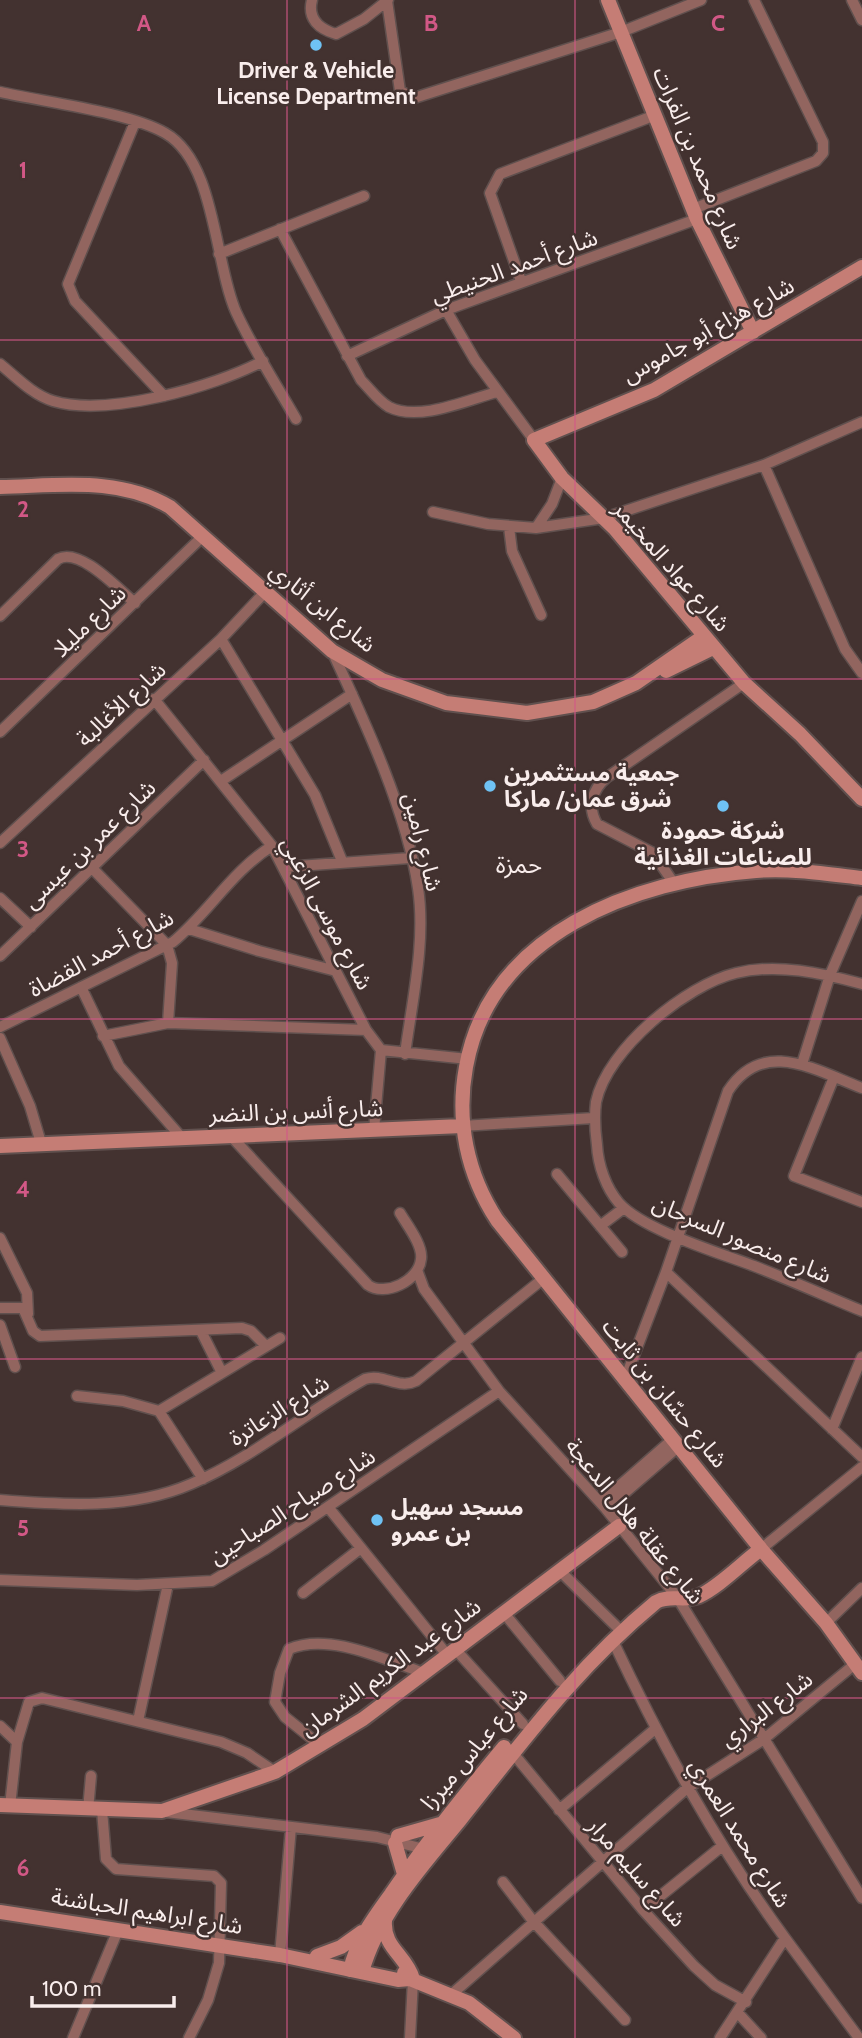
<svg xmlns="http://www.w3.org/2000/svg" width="862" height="2038" viewBox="0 0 862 2038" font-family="Cabin,'Noto Sans Arabic',sans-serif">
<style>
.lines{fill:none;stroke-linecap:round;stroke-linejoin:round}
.street-casing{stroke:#60504e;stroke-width:13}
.secondary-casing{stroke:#60504e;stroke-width:18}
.street{stroke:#92655f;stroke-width:10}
.secondary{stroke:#c57d75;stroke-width:14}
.grid{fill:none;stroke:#d25886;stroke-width:2;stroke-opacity:0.55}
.poi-dot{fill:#6fc2f4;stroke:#433230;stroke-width:2.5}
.labels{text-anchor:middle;stroke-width:5;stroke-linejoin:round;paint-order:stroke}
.poi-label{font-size:23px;font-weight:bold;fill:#f9edec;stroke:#433230}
.street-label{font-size:23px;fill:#f9edec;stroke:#433230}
.neighbourhood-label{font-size:24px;fill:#f9edec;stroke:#433230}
.grid-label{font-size:23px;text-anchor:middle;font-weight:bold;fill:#d25886;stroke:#433230;stroke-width:5;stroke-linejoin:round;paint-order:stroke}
</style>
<rect width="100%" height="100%" fill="#433230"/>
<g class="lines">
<defs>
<path id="street" d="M312,0C307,19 319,29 336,34L364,19L388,0
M852,0L862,20
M387,1L400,91L414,98L621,32L701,0
M0,92C44,102 128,112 165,133C216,162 214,262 236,312C253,349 276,384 296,419
M135,122L68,284L75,301L164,396
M693,209L816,161L823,153V142L754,0
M280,229L361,380C370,389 378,401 389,407C419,422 467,400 497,392
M219,254L364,196
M521,281L490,193L500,174L653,116
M446,310L475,360L534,440
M347,356L446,310L697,219
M0,364C16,377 33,395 53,401C107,417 214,387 263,361
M764,465L845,649L862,673
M433,512L488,524L536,528L604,518L764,465L862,422
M509,527L512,551L541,615
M536,528L552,504L562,478
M0,616L58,559C80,547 118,589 135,603
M221,639L315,795L342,861
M332,651C365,722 407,812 418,888C426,942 412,1001 405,1054
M154,699L272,846L366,1030L381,1050L374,1130
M0,732L203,536
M221,781L352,694
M0,843L221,639L266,591
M284,867L410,858
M92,868L167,945L172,963L168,1023
M673,882L653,853L597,824C587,807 592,790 606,778L744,683
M0,898L31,927
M189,929L259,951L336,971
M0,956L204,760
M862,984C822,973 777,963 736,973C686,985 607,1049 596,1102C594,1117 595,1130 597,1145C598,1165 606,1188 619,1203C643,1230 720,1253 754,1266C790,1280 826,1296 862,1311
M81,987L119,1066L182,1138
M0,1027L173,942C209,912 232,871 272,846
M103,1036L168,1023L366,1030
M0,1038L30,1106L41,1143
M381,1050L468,1059
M802,1064L830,975L862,901
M834,1077L794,1176L862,1202
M462,1126L594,1118
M231,1136L368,1285C385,1297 419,1281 421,1259C423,1245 407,1225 400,1213
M557,1174L622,1252
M600,1226L624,1208
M0,1238L27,1293L28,1314
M417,1270L424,1289L499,1391L606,1509L677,1597L862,1898
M666,1272L862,1457
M0,1308H23L33,1331L40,1336L242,1328L251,1331L266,1346
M0,1325L15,1367
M201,1331L222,1373
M625,1379L666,1272L728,1091C763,1037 815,1070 862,1088
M77,1396L123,1401L159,1411L203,1479
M159,1411L280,1338
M832,1429L862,1357
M0,1500C63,1505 131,1510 191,1484C253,1458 306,1412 365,1379C384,1373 398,1390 416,1381L544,1278
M601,1502L673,1439
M328,1507L448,1656
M606,1509L679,1446
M761,1549L862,1467
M560,1571L621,1631
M0,1580L137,1585L212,1581L264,1550L499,1391
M303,1593L361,1548
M504,1613L560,1681
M826,1623L862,1588
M612,1639C662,1745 716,1844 785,1938L720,2038
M456,1650L523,1724
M138,1721L168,1584
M0,1726L17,1742L10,1806
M17,1742L29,1702L42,1698L221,1742L247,1753L275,1772
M321,1746L285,1717L275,1702L280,1673L289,1649C330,1632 385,1660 424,1673
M512,1752L643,1910L694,1966L715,1985L746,2002
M88,1810L91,1776
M102,1810L106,1859L116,1869L214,1876L221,1883L219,1963L208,2000L189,2038
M559,1810L655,1729
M166,1812L377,1837L428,1850
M503,1882L533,1921L625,2020
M643,1910L721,1847
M785,1938L859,2038
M280,1955L291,1827
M452,1994L686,1789L764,1739L855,1664
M738,2013L761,2038
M73,2038L118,1930
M410,2038L413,1980"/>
<path id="secondary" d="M608,0L697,219L753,332
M862,267L654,390L534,440L562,478L615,529L744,683L800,734L862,799
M0,487C58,486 118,476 170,507L332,651L382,680L446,703L527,713L593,702L636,683L704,636
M666,671L713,648
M862,878C828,874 790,868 756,871C635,880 490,933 466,1067C456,1121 467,1174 497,1220L761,1549L826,1623L862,1673
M0,1146L462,1126
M0,1805L162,1811L275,1772L363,1719L619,1526
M398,1836L440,1824
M395,1843L404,1874
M0,1912L280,1955L398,1980L410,1979
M385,1921C383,1948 406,1955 413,1979
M317,1956L341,1947L362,1932
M350,1970C357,1940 373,1919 391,1894C426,1843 464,1795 504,1747
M362,1972C378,1914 423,1865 460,1820C524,1740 576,1668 656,1602C670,1594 685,1602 699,1596C719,1587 743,1562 761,1549
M404,1973L410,1979L469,2003L514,2038"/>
</defs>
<use href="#street" class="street-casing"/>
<use href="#secondary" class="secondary-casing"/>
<use href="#street" class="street"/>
<use href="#secondary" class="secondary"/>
</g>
<path class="grid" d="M287,0V2038M575,0V2038M0,340H862M0,679H862M0,1019H862M0,1359H862M0,1698H862"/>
<g class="poi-dot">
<circle cx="316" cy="45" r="7"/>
<circle cx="490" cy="786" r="7"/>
<circle cx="723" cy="806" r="7"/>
<circle cx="377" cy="1520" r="7"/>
</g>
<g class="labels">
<g class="poi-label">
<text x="316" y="78">Driver &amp; Vehicle<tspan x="316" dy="26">License Department</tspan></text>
<text x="504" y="781" text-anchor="start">جمعية مستثمرين<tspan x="504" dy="26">شرق عمان/ ماركا</tspan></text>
<text x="723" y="839">شركة حمودة<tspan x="723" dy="26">للصناعات الغذائية</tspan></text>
<text x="391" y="1515" text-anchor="start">مسجد سهيل<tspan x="391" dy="26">بن عمرو</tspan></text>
</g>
<g class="street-label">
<text transform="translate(698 158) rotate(67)" y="8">شارع محمد بن الفرات</text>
<text transform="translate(514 266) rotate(-20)" y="8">شارع أحمد الحنيطي</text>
<text transform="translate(708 330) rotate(-29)" y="8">شارع هزاع أبو جاموس</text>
<text transform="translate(672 566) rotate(49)" y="8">شارع عواد المخيمر</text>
<text transform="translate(323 607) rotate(39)" y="8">شارع ابن أثاري</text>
<text transform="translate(89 621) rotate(-44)" y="8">شارع مليلا</text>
<text transform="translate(121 704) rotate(-43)" y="8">شارع الأغالبة</text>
<text transform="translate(423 842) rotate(76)" y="8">شارع رامين</text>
<text transform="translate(89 844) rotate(-44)" y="8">شارع عمر بن عيسى</text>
<text transform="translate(327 913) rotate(62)" y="8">شارع موسى الزعبي</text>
<text transform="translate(101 953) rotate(-28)" y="8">شارع أحمد القضاة</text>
<text transform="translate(296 1111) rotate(-2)" y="8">شارع أنس بن النضر</text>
<text transform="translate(742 1239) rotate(23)" y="8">شارع منصور السرحان</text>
<text transform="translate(665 1393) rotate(51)" y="8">شارع حسّان بن ثابت</text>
<text transform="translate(279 1410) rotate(-32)" y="8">شارع الزعاترة</text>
<text transform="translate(292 1506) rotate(-33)" y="8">شارع صياح الصباحين</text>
<text transform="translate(635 1521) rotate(51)" y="8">شارع عقلة هلال الدعجة</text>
<text transform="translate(390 1667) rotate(-36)" y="8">شارع عبد الكريم الشرمان</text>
<text transform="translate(766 1709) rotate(-37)" y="8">شارع البراري</text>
<text transform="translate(474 1748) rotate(-50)" y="8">شارع عباس ميرزا</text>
<text transform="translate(740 1833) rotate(58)" y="8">شارع محمد العمري</text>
<text transform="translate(637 1872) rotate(49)" y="8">شارع سليم مرار</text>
<text transform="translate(147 1911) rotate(9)" y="8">شارع ابراهيم الحباشنة</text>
</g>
<g class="neighbourhood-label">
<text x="519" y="873">حمزة</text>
</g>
</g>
<g class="grid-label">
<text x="144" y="31">A</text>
<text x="431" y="31">B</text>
<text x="718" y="31">C</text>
<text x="23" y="178">1</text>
<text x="23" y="517">2</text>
<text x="23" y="857">3</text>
<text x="23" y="1197">4</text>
<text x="23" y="1536">5</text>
<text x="23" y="1876">6</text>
</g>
<path d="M32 1996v10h142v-10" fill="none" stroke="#f9edec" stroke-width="3.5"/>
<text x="42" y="1996" font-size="21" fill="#f9edec" stroke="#433230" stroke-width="5" paint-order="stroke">100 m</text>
</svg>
